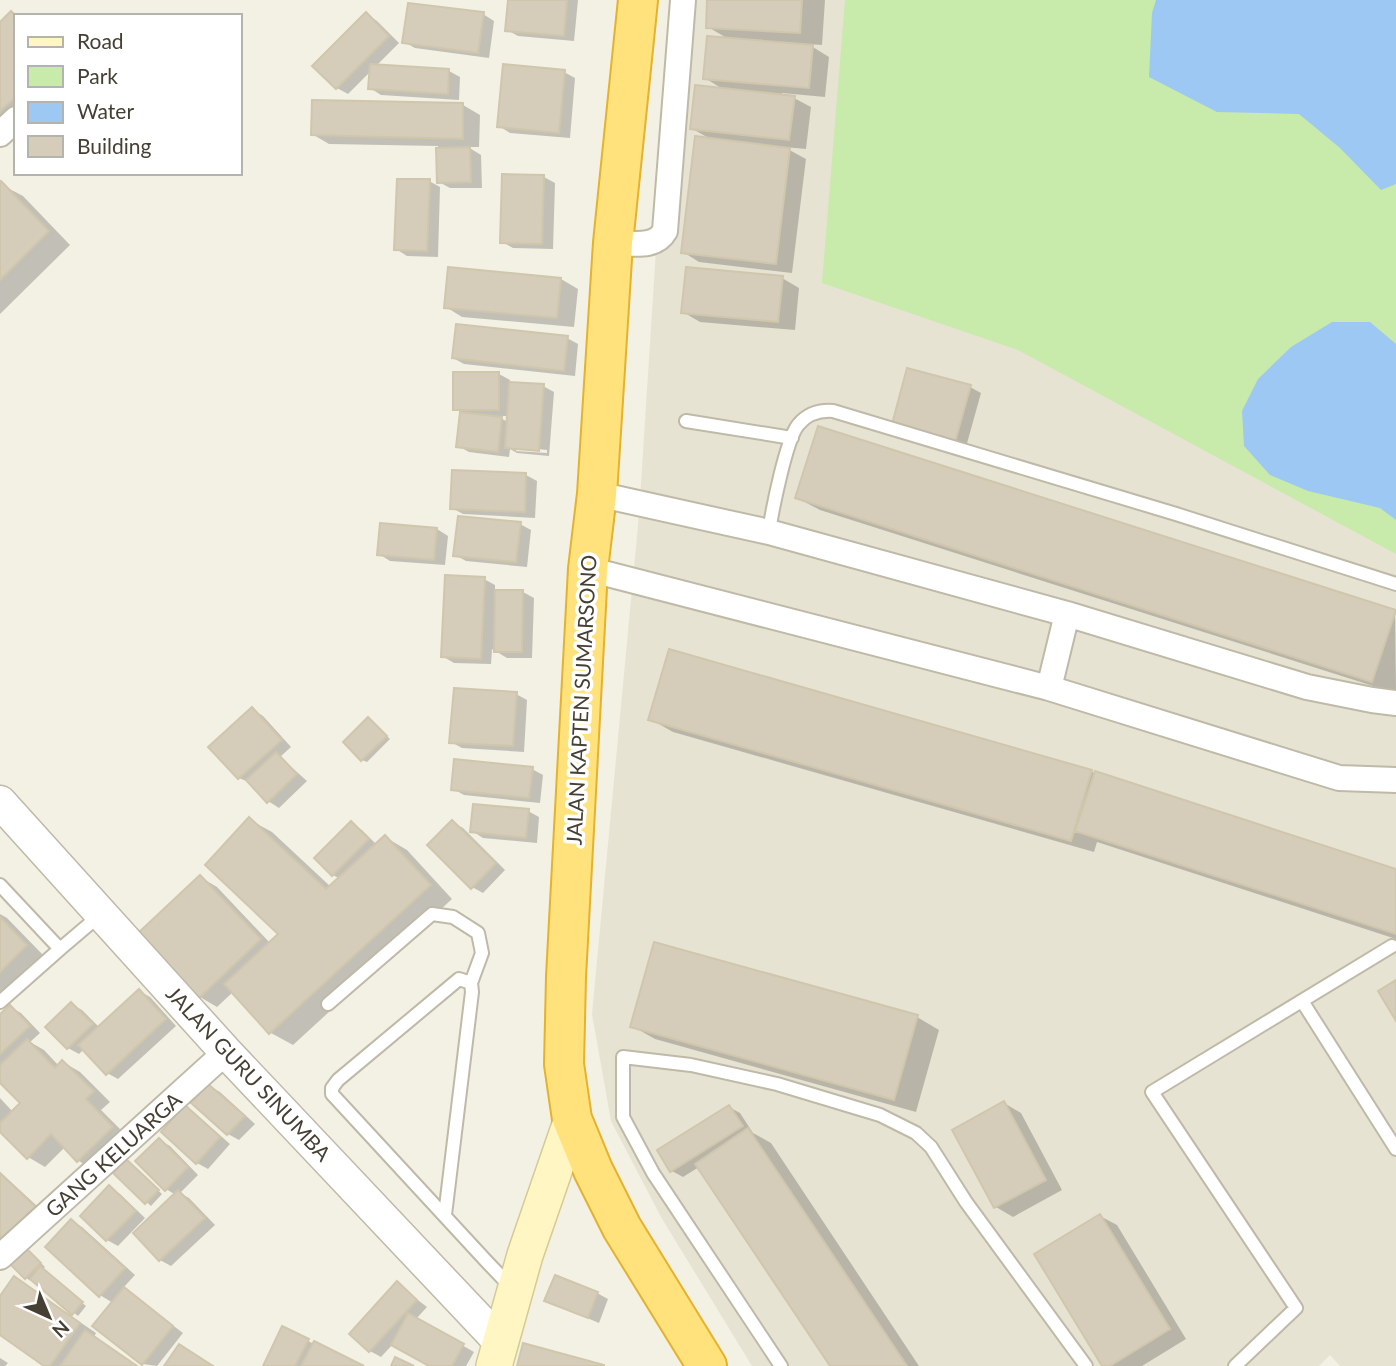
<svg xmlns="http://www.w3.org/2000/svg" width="1396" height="1366" viewBox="0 0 1396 1366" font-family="Lato,sans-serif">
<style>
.residential{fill:#e7e3d2}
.green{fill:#c8eaab}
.water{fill:#9dc8f3}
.shadow{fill:#0003;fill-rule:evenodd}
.building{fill:#d5cdb9;stroke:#d0c6ac;stroke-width:2}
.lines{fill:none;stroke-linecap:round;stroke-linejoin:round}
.service-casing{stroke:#bfb9a7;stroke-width:16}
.minor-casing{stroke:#bfb9a7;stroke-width:28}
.tertiary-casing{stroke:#bfb9a7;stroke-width:35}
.secondary-casing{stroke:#d6ca92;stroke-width:38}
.trunk-casing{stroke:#e4b22d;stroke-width:42}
.service{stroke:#fff;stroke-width:12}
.minor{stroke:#fff;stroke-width:24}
.tertiary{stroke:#fff;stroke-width:32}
.secondary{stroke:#fff6c3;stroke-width:35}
.trunk{stroke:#ffe27b;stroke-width:38}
.labels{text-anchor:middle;stroke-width:7;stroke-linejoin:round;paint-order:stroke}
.street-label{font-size:21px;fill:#464034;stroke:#fff}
</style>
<rect width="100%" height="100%" fill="#f3f0e4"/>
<path class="residential" d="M672,0H1396V1366H1340L1330,1355L1319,1366H752L661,1217L611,1121L592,1014L639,515Z"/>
<path class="green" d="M845,0H1396V554L1018,350L822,283Z"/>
<path class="water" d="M1156,0H1396V184L1381,190L1340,148L1299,114L1217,112L1149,77L1152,13Z
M1332,322H1370L1396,344V520L1380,508L1308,491L1270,475L1244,446L1242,411L1258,379L1291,347Z"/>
<path class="shadow" d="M510,0H578L574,41L518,36L507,30Z
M709,0H825L822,45L808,44L829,57L825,97L782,93V96L794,98L811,107L806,149L784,147L806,159L792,273L699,262L683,252L712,140L691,128L724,90L705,78L730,40L708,27Z
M366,14L377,21L399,43L376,66L449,71L460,77L459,100L381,95L370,88L371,71L348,94L337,88Z
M483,14L494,21L489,58L415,48L404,42Z
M16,16V129L0,143V24Z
M564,72L575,78L570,138L510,133L499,126Z
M463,105L480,115L479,147H468L481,155L482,188H450L439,182L438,146L329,144L312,134Z
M544,177L555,183L553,249L513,248L502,242Z
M429,181L440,187L438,257L407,256L396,249Z
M0,184L23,196L70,245L0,314Z
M782,278L799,288L795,330L700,322L683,312Z
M561,279L578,289L574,327L462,317L446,307Z
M567,338L578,344L575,376L464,364L453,358Z
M499,374L510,380V384L543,386L554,392L549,456L517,453L510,449L509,457L469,452L458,446L462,413L455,409ZM497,416H509L508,422L506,421ZM516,447L547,450V453L516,451Z
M970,387L981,393L966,447L905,430Z
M526,475L537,481L535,518L463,514L452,508Z
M797,498L1395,611L1396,690L1395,693L820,510Z
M520,524L531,530L527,567L466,561L455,555Z
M437,529L448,536L445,565L390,561L379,554Z
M484,579L495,585V591L523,592L534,598L532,658H507L492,649L491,664L454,663L442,656Z
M670,651L1092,772L1396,870V939L1097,842L1094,852L673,732L650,719Z
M516,694L527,700L524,752L462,748L451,742Z
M252,709L263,716L291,747L280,757L307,781L279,808L268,801L251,783L239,778Z
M368,719L390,739L367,762L362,760Z
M532,769L543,775L540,803L464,795L453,789Z
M528,811L539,817L537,843L483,838L472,831Z
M250,820L272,832L331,887L340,879L333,875L351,823L362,830L377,845L385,837L407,850L452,899L293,1045L271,1033L233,992L217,1007L200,997L140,934L200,877L217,887L270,943L281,934Z
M452,822L463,828L505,870L483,893L472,887Z
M0,914L7,918L43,955L0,996Z
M139,991L150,997L176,1026L118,1079L107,1073L84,1049L79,1054L68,1048L71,1004L82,1010L99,1027Z
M10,1007L21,1013L40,1033L30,1042L44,1050L59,1066L63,1062L80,1072L110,1102L101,1110L129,1138L95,1171L79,1161L65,1147L45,1167L28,1157L0,1129V1098L13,1112L22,1103L0,1080V1016Z
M917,1017L939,1030L916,1112L655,1039L632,1026Z
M209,1086L220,1092L255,1124L239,1140L228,1134L194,1103Z
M1004,1103L1021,1113L1062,1190L1013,1217L996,1207L954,1130Z
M185,1107L196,1114L230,1144L208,1169L197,1163Z
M729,1107L740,1113L753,1133L771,1143L919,1366H832L699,1167L683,1177L672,1171Z
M159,1140L170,1146L198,1175L180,1193L189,1198L215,1225L171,1266L160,1260L176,1195L166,1189Z
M126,1161L162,1194L151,1206L115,1173Z
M0,1172L48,1216L0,1250Z
M109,1188L120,1194L145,1218L118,1246L107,1240Z
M1100,1216L1117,1225L1186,1339L1142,1366H1104Z
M71,1221L82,1227L135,1275L123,1288L183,1333L157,1366L143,1364L113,1303L100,1295Z
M24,1247L45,1267L42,1270L86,1306L78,1316L33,1279L31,1281L26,1278Z
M15,1278L96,1333L94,1337L136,1366H47L0,1333V1299Z
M397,1284L427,1307L416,1319L474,1352L466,1366H432L393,1344L381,1357L370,1351L352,1334Z
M597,1293L608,1299L599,1323L547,1301Z
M283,1328L314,1344L360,1366H265Z
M0,1358L8,1363L5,1366H0Z"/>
<path class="building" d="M508,0H567L564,36L505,31Z
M707,0H802L800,33L706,28Z
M408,3L484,12L478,53L402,43Z
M11,11L16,16V97L0,111V22Z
M366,12L389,36L336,89L312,66Z
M707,36L813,45L809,88L703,79Z
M370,64L449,69L448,94L368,89Z
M503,64L565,70L559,133L497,127Z
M695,85L795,96L789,140L690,129Z
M312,100L463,103V139L311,135Z
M695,136L790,148L776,264L681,253Z
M470,147L471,182L437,183L436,148Z
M502,174L544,175L542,244L500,243Z
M397,179H430L427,251L394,250Z
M1,181L49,231L0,280V182Z
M448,267L561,278L557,318L444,308Z
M686,267L783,276L778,322L681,313Z
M456,324L568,336L564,371L452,358Z
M907,368L971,385L955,442L892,424Z
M453,372H499V410H453Z
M509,382L544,384L539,451L505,448Z
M460,412L502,417L498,452L456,447Z
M818,426L1396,610L1372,682L795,498Z
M452,470L526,473L525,512L450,509Z
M458,516L521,522L516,562L453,556Z
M380,523L437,528L434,560L377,555Z
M445,575L485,577L481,659L441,657Z
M495,590H523L522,652H494Z
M669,649L1092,770L1071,841L648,720Z
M454,688L517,692L513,746L449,743Z
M252,707L282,740L238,779L208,747Z
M368,717L387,736L361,761L343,742Z
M276,752L297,774L267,803L246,780Z
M454,759L533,767L529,798L451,790Z
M1095,771L1396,869V934L1075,831Z
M473,804L529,809L526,838L470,832Z
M249,817L326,889L385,835L431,885L269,1034L224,984L278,934L205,865Z
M452,820L496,863L471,889L427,845Z
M351,821L369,839L332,876L314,858Z
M200,875L261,939L199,998L137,934Z
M0,917L27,945L0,972Z
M654,942L918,1015L894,1100L630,1027Z
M1396,980V1021L1378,991Z
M139,989L166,1019L106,1075L78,1045Z
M71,1002L93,1024L67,1049L45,1027Z
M10,1005L30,1026L0,1054V1014Z
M27,1039L55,1068L62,1060L94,1091L86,1099L113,1127L77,1162L51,1134L27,1159L0,1132V1123L20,1103L0,1083V1065Z
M208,1084L245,1116L227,1135L191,1103Z
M1004,1101L1046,1180L994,1208L952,1130Z
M185,1105L220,1137L196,1164L161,1132Z
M729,1105L743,1126L670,1172L657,1150Z
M748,1128L907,1366H830L695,1164Z
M159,1138L188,1167L165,1191L135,1161Z
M126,1159L159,1190L145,1204L113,1173Z
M0,1173L38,1209L0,1249Z
M109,1185L136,1211L106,1241L80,1216Z
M178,1190L205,1218L159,1261L133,1233Z
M1100,1214L1170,1329L1110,1366H1102L1034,1254Z
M71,1219L125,1268L99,1297L45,1247Z
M23,1245L41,1263L25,1279L7,1261Z
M40,1266L83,1302L72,1315L30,1279Z
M555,1275L598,1292L588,1318L544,1301Z
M14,1276L80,1323L50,1366H44L0,1335V1296Z
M397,1281L417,1300L369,1352L349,1334Z
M124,1287L173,1326L142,1365L92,1326Z
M408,1313L464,1344L452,1366H429L391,1345Z
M282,1326L309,1339L295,1366H263Z
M85,1330L137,1366H60Z
M314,1341L364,1366H301Z
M523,1343L604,1365V1366H517Z
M179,1344L213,1366H164Z
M395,1357L414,1366H391Z"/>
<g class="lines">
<defs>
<path id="service" d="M686,421L792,438
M769,532C772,511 786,440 798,425C807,414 819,410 833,411L1176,514L1396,584
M0,885L60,949L0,1002
M60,949L100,915
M1302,1001L1396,1149
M328,1004L432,914L453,917L478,933L482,953L471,983
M445,1215L472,992L471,983L459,979L338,1080L332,1088V1094L488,1263L512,1288
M781,1366L653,1173L623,1117V1057L691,1065L777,1084L880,1115L916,1133L931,1147L966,1202L1086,1366
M1235,1366L1296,1308L1152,1092L1392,946"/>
<path id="minor" d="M0,134L16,119
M613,243C632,243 655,249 665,231L683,0
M597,494L769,532L1067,614L1307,687L1372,700L1396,703
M588,569L1049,688L1339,778L1396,780
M1049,688L1067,614
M0,1257L226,1052"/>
<path id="tertiary" d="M0,802L226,1052L500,1342"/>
<path id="secondary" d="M494,1366L525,1255L572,1119"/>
<path id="trunk" d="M638,0L613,243L597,494L588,569L566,977L564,1064L572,1119L593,1170L622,1228L707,1366"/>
</defs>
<use href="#service" class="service-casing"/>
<use href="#minor" class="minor-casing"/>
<use href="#tertiary" class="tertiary-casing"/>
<use href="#secondary" class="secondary-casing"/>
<use href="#trunk" class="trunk-casing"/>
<use href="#service" class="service"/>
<use href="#minor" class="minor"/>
<use href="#tertiary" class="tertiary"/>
<use href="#secondary" class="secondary"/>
<use href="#trunk" class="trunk"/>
</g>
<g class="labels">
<g class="street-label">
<text transform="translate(582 700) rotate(-87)" y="7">JALAN KAPTEN SUMARSONO</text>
<text transform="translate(248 1074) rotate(47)" y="7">JALAN GURU SINUMBA</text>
<text transform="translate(114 1155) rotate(-42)" y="7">GANG KELUARGA</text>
</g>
</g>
<rect x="14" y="14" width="228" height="161" fill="#ffffff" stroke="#b5b3ae" stroke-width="2"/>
<rect x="28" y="37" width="35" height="10" fill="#fff6c3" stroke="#b5b3ae" stroke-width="2"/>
<text x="77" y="49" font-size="21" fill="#464034">Road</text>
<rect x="28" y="66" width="35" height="21" fill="#c8eaab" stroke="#b5b3ae" stroke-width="2"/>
<text x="77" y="84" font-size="21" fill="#464034">Park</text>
<rect x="28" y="102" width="35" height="21" fill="#9dc8f3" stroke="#b5b3ae" stroke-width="2"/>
<text x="77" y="119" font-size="21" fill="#464034">Water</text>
<rect x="28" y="136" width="35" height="21" fill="#d5cdb9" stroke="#b5b3ae" stroke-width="2"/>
<text x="77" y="154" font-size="21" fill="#464034">Building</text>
<g transform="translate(49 1317) rotate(136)" stroke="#ffffff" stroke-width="5" paint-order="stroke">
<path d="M0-5L12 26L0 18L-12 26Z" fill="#464034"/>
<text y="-10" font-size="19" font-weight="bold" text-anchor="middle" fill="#464034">N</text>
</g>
</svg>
